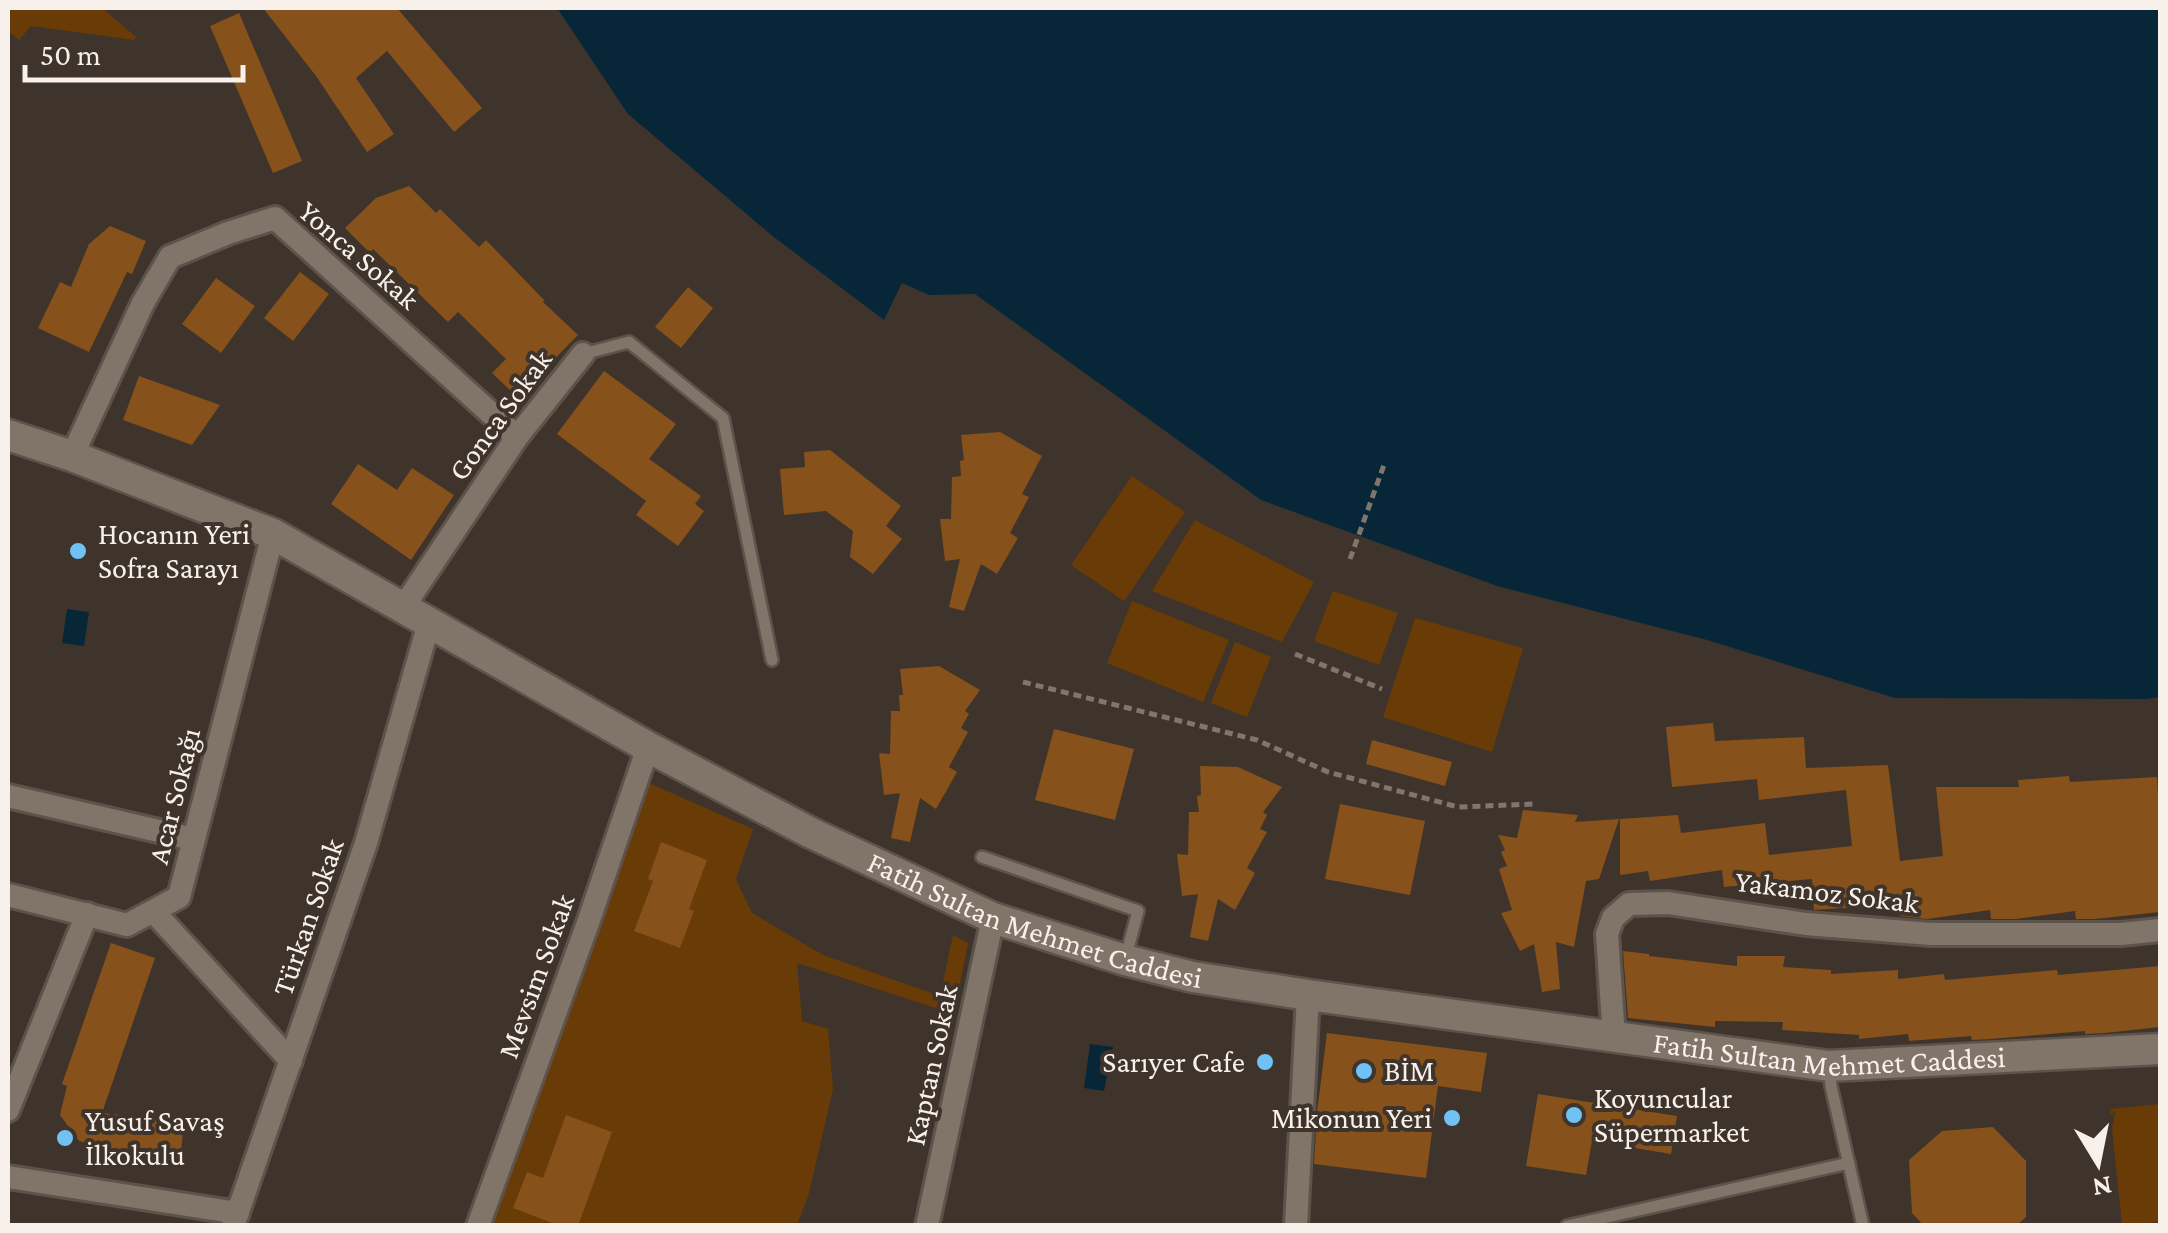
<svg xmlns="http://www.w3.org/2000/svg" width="2168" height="1233" viewBox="0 0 2168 1233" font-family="'Crimson Pro',serif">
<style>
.green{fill:#693b06}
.water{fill:#072739}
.building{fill:#86511a}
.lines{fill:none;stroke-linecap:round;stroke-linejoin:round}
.lane-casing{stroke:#5c534b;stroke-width:16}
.street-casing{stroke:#5c534b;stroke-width:28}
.secondary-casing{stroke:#5c534b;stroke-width:35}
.path{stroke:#80766e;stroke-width:5;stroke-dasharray:8 5;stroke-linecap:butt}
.lane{stroke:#81756a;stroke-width:11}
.street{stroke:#81756a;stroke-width:22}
.secondary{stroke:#81756a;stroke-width:30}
.poi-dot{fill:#70c1f4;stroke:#3f342b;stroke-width:4}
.labels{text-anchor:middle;stroke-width:8;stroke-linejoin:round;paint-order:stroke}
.street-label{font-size:30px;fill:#f8f1eb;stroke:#3f342b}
.poi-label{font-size:30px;fill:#f8f1eb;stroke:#3f342b;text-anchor:start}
</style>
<rect width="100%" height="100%" fill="#3f342b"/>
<path class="green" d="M8,8H102L136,37L134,40L31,26L19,40L8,31Z
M1132,476L1185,512L1124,601L1071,565Z
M1195,520L1314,582L1282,642L1152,591Z
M1333,591L1398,613L1379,665L1314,641Z
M1132,601L1229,640L1203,702L1107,663Z
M1415,618L1523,648L1492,752L1383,717Z
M1235,642L1271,657L1247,717L1211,703Z
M649,783L753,829L736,879L752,913L823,955L940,996L953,935L968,943L954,1014L797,963L802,1021L828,1029L833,1089L809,1193L797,1225L490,1226Z
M2160,1104V1222L2122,1225L2110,1109Z"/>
<path class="water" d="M557,8H2160V697L2147,699L1895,698L1707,640L1497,586L1261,500L975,294L929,295L902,283L884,320L775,238L628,114Z
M67,609L89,612L84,646L62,643Z
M1090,1044L1113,1047L1104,1091L1084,1088Z"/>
<path class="building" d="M263,8H397L482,108L454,132L387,51L356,78L394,134L367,152L316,76Z
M239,13L302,161L273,173L210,26Z
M409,186L436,213L440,209L479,247L486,240L544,300L543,302L578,335L517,397L492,373L506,359L458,312L448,322L373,249L370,253L345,228L376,198Z
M110,226L146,241L132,274L127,272L89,352L38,328L60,282L71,287L89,244Z
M300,272L329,294L293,341L264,318Z
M216,278L255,306L221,353L182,324Z
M688,287L713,308L681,348L655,327Z
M604,371L676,424L649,459L701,496L695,504L704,511L678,546L636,515L646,501L557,434Z
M139,376L220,405L192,445L123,420Z
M1000,432L1042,456L1022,494L1029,497L1010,533L1018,538L997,574L981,564L964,611L949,607L960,559L945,561L940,519H951L952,477L961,476L960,461L964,460L961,435Z
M830,450L901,506L886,526L902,539L873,574L850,557L853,531L826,511L784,515L780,469L805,467L804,452Z
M358,464L397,490L412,468L454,495L411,560L331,504Z
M939,666L980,690L965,711L969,714L961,728L968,732L949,767L957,772L936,809L920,798L910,842L891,838L900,793L884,795L879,753L890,754L891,711H900L899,695H903L900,669Z
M1713,723L1715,741L1804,737L1806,768L1888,765L1900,861L1943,856L1936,787H2019L2018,780L2069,776L2070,782L2157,777L2160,827V912L2094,919H2076L2075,911L2016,919H1991L1990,910L1927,919L1900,916L1899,904L1814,910L1812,879L1724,887L1722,870L1650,881L1648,871L1620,875V819L1678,815L1681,833L1765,823L1769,855L1852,846L1846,790L1759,800L1757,779L1672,787L1666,727Z
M1054,729L1134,749L1115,820L1035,800Z
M1372,740L1452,762L1445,786L1366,764Z
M1200,766L1238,767L1282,787L1263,812L1267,815L1260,829L1267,832L1247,868L1255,873L1235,910L1218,899L1208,941L1190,937L1198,894L1182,896L1177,854L1188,855L1189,812H1199L1197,796L1201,795Z
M1340,804L1425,821L1410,895L1325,879Z
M1523,810L1578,815L1575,822L1619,819L1599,879L1586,881L1574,947L1556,942L1560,989L1542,992L1534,944L1520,951L1501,913L1512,910L1499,869L1507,866L1501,852L1505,850L1498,835L1517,838Z
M661,842L707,860L689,909L694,911L680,948L634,931L653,881L648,879Z
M111,943L155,958L102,1113L184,1122L180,1162L107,1154L108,1148L79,1141L60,1115L67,1086L62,1084Z
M1623,951L1649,954V956L1737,966V956H1785L1783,967L1831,970V974L1898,970V979L1944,974L1945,980L2057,970L2058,975L2160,966V1027L2105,1033L2085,1034V1031L1990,1039L1972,1040L1971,1036L1909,1041L1908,1034L1859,1039V1035L1782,1030L1783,1022L1715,1021V1027L1628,1018Z
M1327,1033L1487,1053L1481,1092L1438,1086L1426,1178L1314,1164L1317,1112Z
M1538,1094L1677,1116L1671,1154L1592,1141L1586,1175L1526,1166Z
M566,1115L612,1132L578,1226H560L513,1208L527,1172L543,1178Z
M1993,1127L2026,1161V1217L2016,1226H1924L1912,1213L1909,1160L1942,1131Z"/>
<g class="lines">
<defs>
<path id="lane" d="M583,354L629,342L723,418L772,660
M982,857L1138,911L1126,956
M1829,1066L1831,1086L1863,1226
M1567,1226L1849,1163"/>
<path id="street" d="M72,456L143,303L170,257L228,233L275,218L517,437
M402,609L517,437L583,354
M8,796L193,839
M8,895L127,925L179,897L273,534
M153,911L291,1061
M1614,1038L1607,934L1613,918L1629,904L1668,903L1806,924L1931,934H2121L2160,930
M8,1110L87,914
M8,1177L238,1213
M233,1226L366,843L429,623
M478,1226L589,920L648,747
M927,1226L993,918
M1296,1226L1308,995"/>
<g id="secondary">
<path id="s1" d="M8,435L72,456L273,534L648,747L811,833L993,918L1125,960L1193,977L1308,995L1829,1066L2160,1049"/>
</g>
</defs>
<use href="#lane" class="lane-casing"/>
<use href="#street" class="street-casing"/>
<use href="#secondary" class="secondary-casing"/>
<path class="path" d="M1350,559L1384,465
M1295,654L1382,689
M1023,682L1257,740L1328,772L1458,807L1535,804"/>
<use href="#lane" class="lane"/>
<use href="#street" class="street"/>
<use href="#secondary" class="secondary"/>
</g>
<g class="poi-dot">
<circle cx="78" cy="551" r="10"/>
<circle cx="1265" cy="1062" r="10"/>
<circle cx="1364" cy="1071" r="10"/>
<circle cx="1574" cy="1115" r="10"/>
<circle cx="1452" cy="1118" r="10"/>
<circle cx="65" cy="1138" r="10"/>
</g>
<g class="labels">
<g class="street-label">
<text transform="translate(359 255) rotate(41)" y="10">Yonca Sokak</text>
<text transform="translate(500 415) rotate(-54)" y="10">Gonca Sokak</text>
<text transform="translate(174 796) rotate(-76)" y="10">Acar Sokağı</text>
<text transform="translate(1827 892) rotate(7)" y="10">Yakamoz Sokak</text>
<text transform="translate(308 917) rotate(-71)" y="10">Türkan Sokak</text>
<text dy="10" stroke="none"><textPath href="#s1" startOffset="1140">Fatih Sultan Mehmet Caddesi</textPath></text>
<text transform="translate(536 976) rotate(-70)" y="10">Mevsim Sokak</text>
<text dy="10" stroke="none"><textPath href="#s1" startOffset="1950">Fatih Sultan Mehmet Caddesi</textPath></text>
<text transform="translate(931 1065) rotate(-78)" y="10">Kaptan Sokak</text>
</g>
<g class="poi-label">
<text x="98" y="544">Hocanın Yeri<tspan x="98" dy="34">Sofra Sarayı</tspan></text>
<text x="1245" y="1072" text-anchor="end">Sarıyer Cafe</text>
<text x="1384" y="1081">BİM</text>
<text x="1594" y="1108">Koyuncular<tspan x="1594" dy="34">Süpermarket</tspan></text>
<text x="1432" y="1128" text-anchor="end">Mikonun Yeri</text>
<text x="85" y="1131">Yusuf Savaş<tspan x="85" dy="34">İlkokulu</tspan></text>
</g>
</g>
<rect width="2168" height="1233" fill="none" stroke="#f8f1eb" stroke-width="20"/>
<g transform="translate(2098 1163) rotate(170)" stroke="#3f342b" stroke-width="8" paint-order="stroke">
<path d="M0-8L18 38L0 25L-18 38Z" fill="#f8f1eb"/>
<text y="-15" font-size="28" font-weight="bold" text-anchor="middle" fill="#f8f1eb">N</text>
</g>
<path d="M25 65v15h218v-15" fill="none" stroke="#f8f1eb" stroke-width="5"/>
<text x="40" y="65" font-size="30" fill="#f8f1eb" stroke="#3f342b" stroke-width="8" paint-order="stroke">50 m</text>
</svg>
